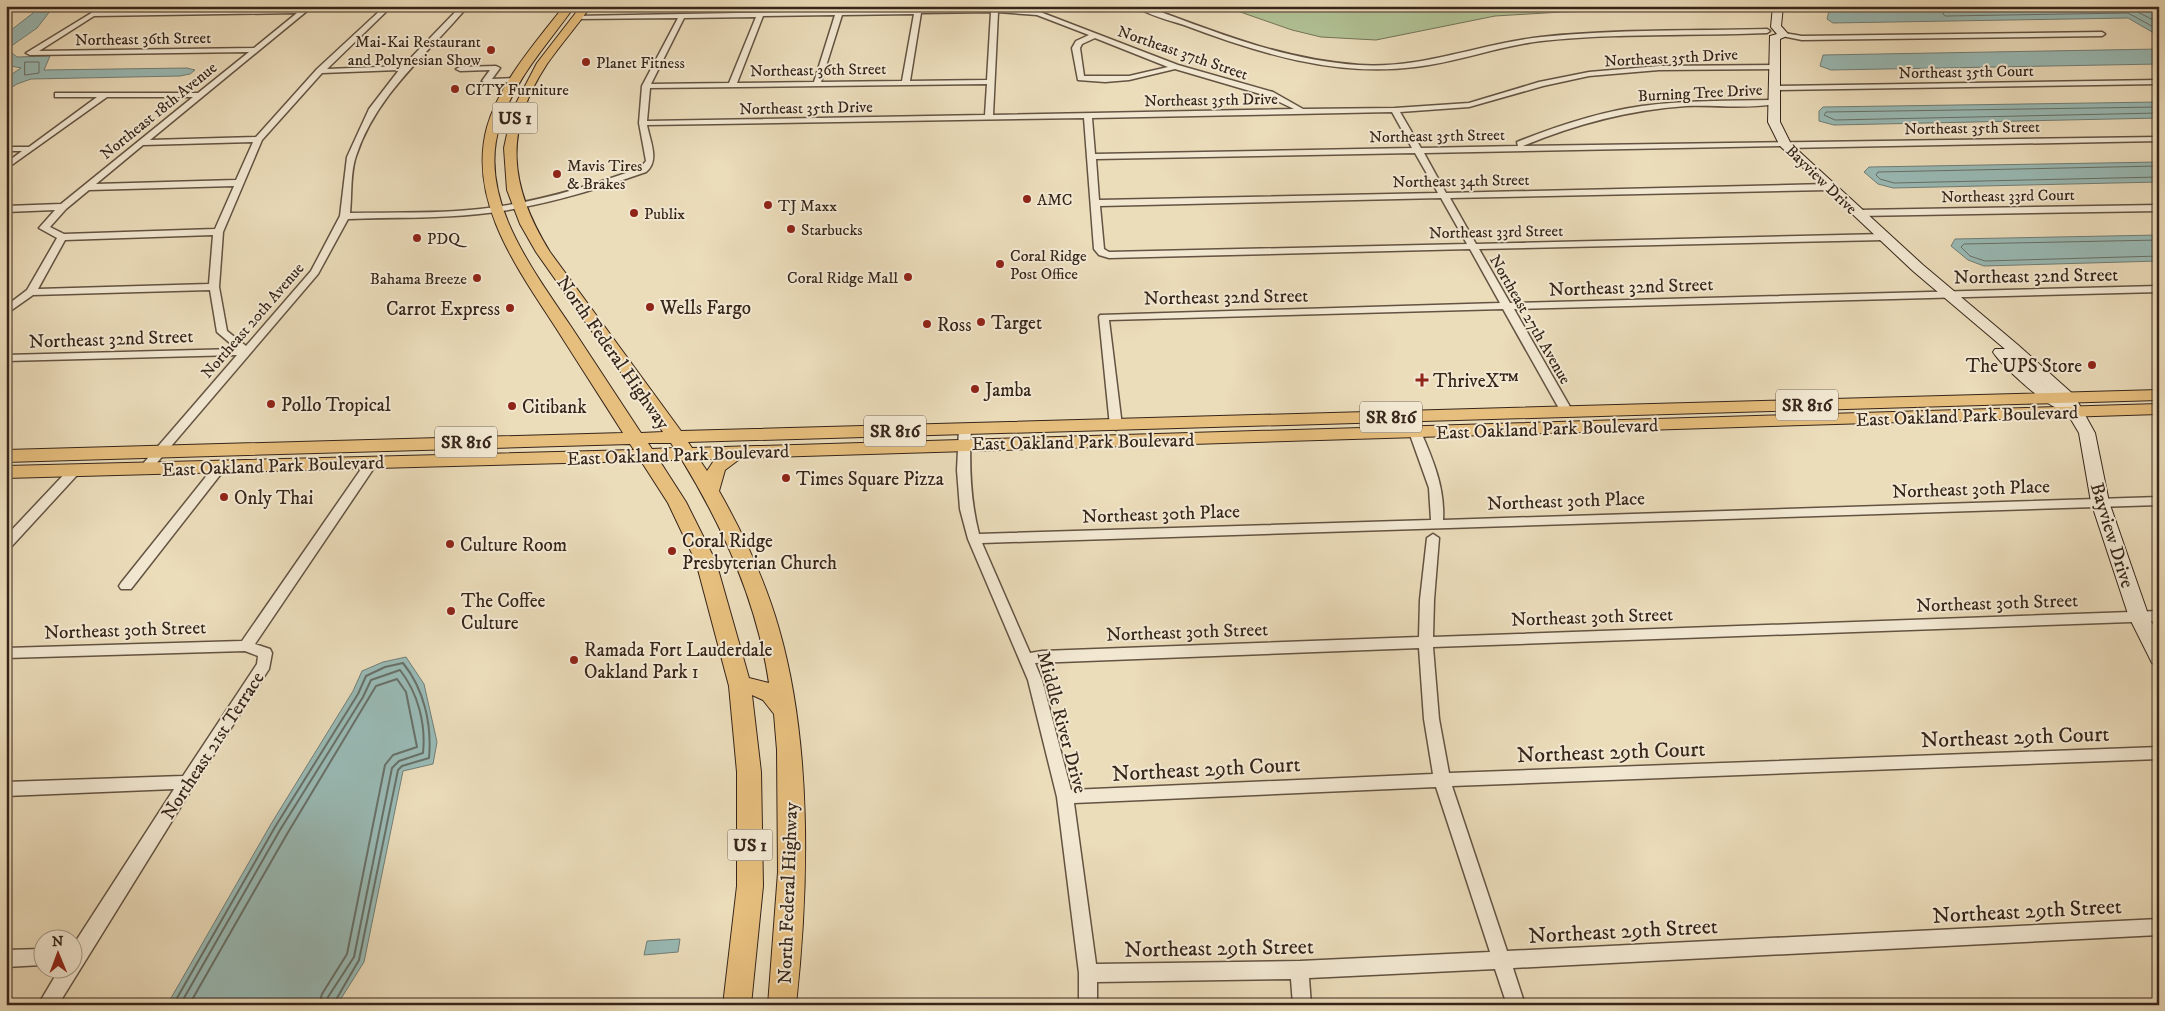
<svg xmlns="http://www.w3.org/2000/svg" width="2165" height="1011" viewBox="0 0 2165 1011" font-family="'IM FELL DW Pica',serif">
<style>
.green{fill:#b1c295;stroke:#747458}
.water{fill:#99bab5;stroke:#717e77}
.lines{fill:none;stroke-linecap:round;stroke-linejoin:round}
.shore-far1{stroke:#687068;stroke-width:1}
.shore{stroke:#687068;stroke-width:2}
.street-casing{stroke:#635342;stroke-width:3}
.secondary-casing{stroke:#36251a;stroke-width:2}
.primary-casing{stroke:#36251a;stroke-width:2}
.street{fill:#f2e8d2;fill-rule:evenodd}
.secondary{fill:#f2e8d2;fill-rule:evenodd}
.primary{fill:#e6be7d;fill-rule:evenodd}
.poi-dot{fill:#8f2418;stroke:#f2e8d2;stroke-width:2}
.labels{text-anchor:middle;stroke-width:4;stroke-linejoin:round;paint-order:stroke}
.far-street-label{font-size:16px;fill:#36251a;stroke:#f2e8d2}
.far-poi-label{font-size:16px;fill:#36251a;stroke:#f2e8d2;text-anchor:start}
.shield{fill:#f2e8d2;stroke:#6e6051;stroke-width:1}
.shield-label{font-size:18px;font-weight:bold;fill:#36251a}
.street-label{font-size:19px;fill:#36251a;stroke:#f2e8d2}
.poi-label{font-size:19px;fill:#36251a;stroke:#f2e8d2;text-anchor:start}
.near-street-label{font-size:22px;fill:#36251a;stroke:#f2e8d2}
</style>
<rect width="100%" height="100%" fill="#ebdcba"/>
<filter id="stains"><feTurbulence type="fractalNoise" baseFrequency=".004" numOctaves="4"/><feColorMatrix values="0 0 0 0 .2 0 0 0 0 .09 0 0 0 0 .02 0 0 0 .5 -.17"/></filter>
<radialGradient id="worn" r=".72"><stop offset=".6" stop-color="#630" stop-opacity="0"/><stop offset="1" stop-color="#630" stop-opacity=".3"/></radialGradient>
<path class="green" d="M1223,6H1770L1562,12L1495,16L1376,40L1321,37L1292,30Z"/>
<path class="water" d="M34,6H54L37,28L7,49L17,57L50,56L44,70L187,68L195,70L190,74L180,76L31,79L17,84L6,91V78L21,68L6,65V34L33,13Z
M2159,6V36L2128,18L1833,23L1827,19L1829,11Z
M2159,49V64L1831,70L1820,66L1823,55Z
M2159,102V118L1834,125L1819,121V111L1823,107Z
M2159,162V182L1893,188L1878,184L1864,172L1869,167Z
M2159,235V261L1984,266L1968,260L1951,246L1955,239Z
M406,657L424,684L437,742L433,764L403,771L364,962L337,1005H167L271,824L353,691L362,671L383,662Z
M680,939L678,952L644,955L647,941Z"/>
<g class="lines">
<path class="shore-far1" d="M1945,6L1943,14L1945,16L2128,13L2159,30
M1952,6L1954,10L2128,7L2159,23
M25,62H39V73L25,75Z
M2159,107L1826,112L1824,115L1835,120L2159,113
M2159,166L1878,172L1876,175L1880,179L1894,183L2159,177
M2159,240L1964,244L1961,247L1970,256L1985,261L2159,256"/>
<path class="shore" d="M173,1005L275,827L358,694L366,676L385,667L403,663C424,689 432,724 429,758L402,766L398,770L359,960L333,1005
M180,1005L280,830L363,697L371,680L400,670C418,693 426,724 423,753L399,761L392,768L354,957L328,997L327,1005
M189,1005L287,834L376,686L397,679L406,692L417,747L393,755L385,765L347,954L322,994L319,1005"/>
<defs>
<path id="street" d="M306,6H313L150,140L256,137L317,69L385,6H392L327,69L403,66L461,6H468C427,55 377,93 356,156C350,173 352,195 350,213C393,212 437,214 480,209C535,203 588,187 640,168L646,161L639,123L642,86L678,18L575,19L574,18L577,16L992,8V6L1040,12L1178,65L1273,92L1303,109L1395,108L1469,103L1539,82L1589,72L1659,66L1775,65H1778V69L1659,70L1589,76L1543,86L1469,107L1400,112L1421,148L1518,146L1517,142C1557,126 1599,112 1642,106C1685,100 1729,101 1772,100H1775V104C1747,109 1715,105 1686,106C1629,110 1576,124 1523,146L2159,137V141L1786,148L1782,146L1424,153L1446,193L1828,184L1832,187L1828,190L1450,198L1476,244L1884,234L1889,237L1884,240L1479,249L1510,303L2159,286V292L1514,309L1573,412L1567,415L1561,412L1503,309L1109,320L1122,426L1116,430L1110,426L1099,317L1100,315L1500,303L1470,249L1109,258L1099,255L1094,249L1084,118L647,125C650,141 660,161 646,172C592,191 536,208 479,214C435,219 392,217 348,219L318,274L149,472H141L139,469L141,466L237,355L6,361V355L237,349L217,332L210,290L33,295L6,314V306L27,290L57,238L39,228L55,210L6,212V206L61,204L193,97H107L6,169V163L22,151H6V147H29L97,97H55V93H198L249,52L30,55L26,53L93,12L302,9ZM991,12L987,80L910,81L921,13ZM998,12L1037,15L1089,35L1076,41L1072,48L1078,80L1105,82L1129,80L1175,69L1267,96L1294,109L993,115ZM297,13L254,48L39,51L94,16ZM914,14L902,81L821,82L842,15ZM835,15L814,82L737,83L763,16ZM756,17L729,83L651,84L684,18ZM1095,38L1168,67L1129,76H1084L1080,48L1082,44ZM399,70L369,109L347,157L340,216L311,271L246,346L227,331L219,287L223,232L262,140L322,73ZM987,84L985,115L647,121L650,88ZM1392,112L1412,148L1095,154L1092,118ZM253,142L236,180L96,184L143,145ZM1415,153L1438,193L1099,200L1096,159ZM234,186L215,229L64,234L50,227L66,209L89,190ZM1441,198L1467,244L1109,252L1104,249L1100,206ZM213,235L209,284L38,289L65,240Z
M1135,6H1145C1215,32 1284,60 1359,65C1423,69 1478,44 1541,37C1616,29 1692,31 1767,29L1770,31L1767,33C1692,36 1616,33 1541,41C1498,46 1458,62 1415,67C1335,77 1258,53 1184,25C1168,20 1148,15 1135,6Z
M1784,33L1802,36L2102,32L2105,34L2102,36L1802,40L1782,36L1781,35Z
M496,66L500,68L492,79L514,78H517V82L486,83L482,81L490,70L460,71L456,69L460,67Z
M2159,80V84L1775,90L1771,88L1775,86Z
M2159,205V211L1858,216L1853,213L1858,210Z
M965,425L971,429C969,465 970,499 979,534L1431,520L1429,488L1409,432L1415,428L1421,432C1433,460 1445,488 1443,520L2159,497V505L982,543L1030,653L1042,651L1419,637L1420,600L1427,538L1433,534L1439,538L1434,600L1433,637L2159,611V621L1433,647L1439,719L1449,773L2159,747V759L1452,786L1507,951L2159,919V935L1513,968L1525,1005H1507L1495,969L1309,978L1311,1005H1293L1291,979L1097,982V1005H1079V973L1057,797L1028,680L968,539L960,509L957,470L959,429ZM1419,648L1424,719L1433,774L1071,790L1042,680L1035,663ZM1436,787L1490,952L1300,961L1096,964L1074,803Z
M372,458L378,462L255,644L270,649L272,653L269,669L193,787L58,1005H38L60,968H72V947L174,789L6,796V782L183,776L257,664L258,656L245,651L6,658V648L242,641L368,459Z
M220,463L226,467L224,470L131,589H121L119,586L121,583L216,464Z
M75,466L79,467L81,470L79,473L11,547L6,548V536L71,467Z
M42,949V965L6,967V950Z"/>
<path id="secondary" d="M1773,6H1783L1781,26L1789,35L1780,39V122L1791,144L1923,265L2018,345L2074,395L2095,433L2109,502L2149,617L2159,637V666L2152,663L2129,617L2091,502L2079,433L2066,411C2050,411 2002,366 1993,352L1995,349H2005L1913,271L1780,146L1768,122L1770,36L1777,34L1771,27ZM2014,357L2056,396L2055,395Z"/>
<path id="primary" d="M564,6L574,7C547,45 514,80 500,125C476,198 534,271 572,328C595,363 618,398 641,433L663,432L536,252L520,224L507,190L504,148L512,111L537,63L581,6H591C577,26 561,44 547,64C503,131 509,186 550,252L681,431L2159,390V400L688,442L692,448L2159,404V414L741,458L725,470L719,491C744,535 765,580 779,629C812,744 809,887 796,1005H768L778,872L777,750L774,714L763,700L752,695L761,772L763,886L751,1005H723L737,886V772L729,686L696,562L668,503L641,461L6,478V466L634,450L630,444L6,462V450L623,433C601,398 578,363 556,328C518,269 467,201 487,127C500,82 536,42 564,6ZM648,443H671L674,448L652,449ZM699,459H715L707,471ZM659,460H682C724,529 757,602 769,683L749,678L716,562L686,502Z"/>
</defs>
<use href="#street" class="street-casing"/>
<use href="#secondary" class="secondary-casing"/>
<use href="#primary" class="primary-casing"/>
<use href="#street" class="street"/>
<use href="#secondary" class="secondary"/>
<use href="#primary" class="primary"/>
</g>
<g class="poi-dot">
<circle cx="491" cy="50" r="5"/>
<circle cx="586" cy="62" r="5"/>
<circle cx="455" cy="89" r="5"/>
<circle cx="557" cy="174" r="5"/>
<circle cx="1027" cy="199" r="5"/>
<circle cx="768" cy="205" r="5"/>
<circle cx="634" cy="213" r="5"/>
<circle cx="791" cy="229" r="5"/>
<circle cx="417" cy="238" r="5"/>
<circle cx="1000" cy="264" r="5"/>
<circle cx="908" cy="277" r="5"/>
<circle cx="477" cy="278" r="5"/>
<circle cx="650" cy="307" r="5"/>
<circle cx="510" cy="308" r="5"/>
<circle cx="981" cy="322" r="5"/>
<circle cx="927" cy="324" r="5"/>
<circle cx="2092" cy="365" r="5"/>
<path d="M1419.5 372.5h5v5h5v5h-5v5h-5v-5h-5v-5h5z"/>
<circle cx="975" cy="389" r="5"/>
<circle cx="271" cy="404" r="5"/>
<circle cx="512" cy="406" r="5"/>
<circle cx="786" cy="478" r="5"/>
<circle cx="224" cy="497" r="5"/>
<circle cx="450" cy="544" r="5"/>
<circle cx="672" cy="551" r="5"/>
<circle cx="451" cy="611" r="5"/>
<circle cx="574" cy="660" r="5"/>
</g>
<g class="labels">
<g class="far-street-label">
<text transform="translate(143 38) rotate(-1)" y="6">Northeast 36th Street</text>
<text transform="translate(1183 52) rotate(19)" y="6">Northeast 37th Street</text>
<text transform="translate(1671 57) rotate(-3)" y="6">Northeast 35th Drive</text>
<text transform="translate(818 69) rotate(-1)" y="6">Northeast 36th Street</text>
<text transform="translate(1966 71) rotate(-1)" y="6">Northeast 35th Court</text>
<text transform="translate(1700 92) rotate(-3)" y="6">Burning Tree Drive</text>
<text transform="translate(1211 99) rotate(-1)" y="6">Northeast 35th Drive</text>
<text transform="translate(806 107) rotate(-1)" y="6">Northeast 35th Drive</text>
<text transform="translate(158 110) rotate(-39)" y="6">Northeast 18th Avenue</text>
<text transform="translate(1972 127) rotate(-1)" y="6">Northeast 35th Street</text>
<text transform="translate(1437 135) rotate(-1)" y="6">Northeast 35th Street</text>
<text transform="translate(1822 179) rotate(44)" y="6">Bayview Drive</text>
<text transform="translate(1461 180) rotate(-1)" y="6">Northeast 34th Street</text>
<text transform="translate(2008 195) rotate(-1)" y="6">Northeast 33rd Court</text>
<text transform="translate(1496 231) rotate(-1)" y="6">Northeast 33rd Street</text>
<text transform="translate(1531 319) rotate(60)" y="6">Northeast 27th Avenue</text>
<text transform="translate(252 320) rotate(-49)" y="6">Northeast 20th Avenue</text>
</g>
<g class="far-poi-label">
<text x="481" y="47" text-anchor="end">Mai-Kai Restaurant<tspan x="481" dy="18">and Polynesian Show</tspan></text>
<text x="596" y="68">Planet Fitness</text>
<text x="465" y="95">CITY Furniture</text>
<text x="567" y="171">Mavis Tires<tspan x="567" dy="18">&amp; Brakes</tspan></text>
<text x="1037" y="205">AMC</text>
<text x="778" y="211">TJ Maxx</text>
<text x="644" y="219">Publix</text>
<text x="801" y="235">Starbucks</text>
<text x="427" y="244">PDQ</text>
<text x="1010" y="261">Coral Ridge<tspan x="1010" dy="18">Post Office</tspan></text>
<text x="898" y="283" text-anchor="end">Coral Ridge Mall</text>
<text x="467" y="284" text-anchor="end">Bahama Breeze</text>
</g>
<g class="shield">
<rect x="492.5" y="102.5" width="45" height="31" rx="4"/>
<rect x="1776" y="389.5" width="62" height="31" rx="4"/>
<rect x="1360" y="401.5" width="62" height="31" rx="4"/>
<rect x="864" y="415.5" width="62" height="31" rx="4"/>
<rect x="435" y="426.5" width="62" height="31" rx="4"/>
<rect x="727.5" y="829.5" width="45" height="31" rx="4"/>
</g>
<g class="shield-label">
<text x="515" y="124">US 1</text>
<text x="1807" y="411">SR 816</text>
<text x="1391" y="423">SR 816</text>
<text x="895" y="437">SR 816</text>
<text x="466" y="448">SR 816</text>
<text x="750" y="851">US 1</text>
</g>
<g class="street-label">
<text transform="translate(2036 275) rotate(-1)" y="7">Northeast 32nd Street</text>
<text transform="translate(1631 286) rotate(-2)" y="7">Northeast 32nd Street</text>
<text transform="translate(1226 296) rotate(-1)" y="7">Northeast 32nd Street</text>
<text transform="translate(111 338) rotate(-2)" y="7">Northeast 32nd Street</text>
<text transform="translate(614 352) rotate(55)" y="7">North Federal Highway</text>
<text transform="translate(1967 415) rotate(-2)" y="7">East Oakland Park Boulevard</text>
<text transform="translate(1547 428) rotate(-2)" y="7">East Oakland Park Boulevard</text>
<text transform="translate(1083 441) rotate(-1)" y="7">East Oakland Park Boulevard</text>
<text transform="translate(678 454) rotate(-2)" y="7">East Oakland Park Boulevard</text>
<text transform="translate(273 465) rotate(-2)" y="7">East Oakland Park Boulevard</text>
<text transform="translate(1971 488) rotate(-2)" y="7">Northeast 30th Place</text>
<text transform="translate(1566 500) rotate(-2)" y="7">Northeast 30th Place</text>
<text transform="translate(1161 513) rotate(-2)" y="7">Northeast 30th Place</text>
<text transform="translate(2113 535) rotate(73)" y="7">Bayview Drive</text>
<text transform="translate(1997 602) rotate(-2)" y="7">Northeast 30th Street</text>
<text transform="translate(1592 616) rotate(-2)" y="7">Northeast 30th Street</text>
<text transform="translate(125 629) rotate(-2)" y="7">Northeast 30th Street</text>
<text transform="translate(1187 631) rotate(-2)" y="7">Northeast 30th Street</text>
<text transform="translate(1063 722) rotate(75)" y="7">Middle River Drive</text>
<text transform="translate(212 745) rotate(-57)" y="7">Northeast 21st Terrace</text>
<text transform="translate(787 893) rotate(-88)" y="7">North Federal Highway</text>
</g>
<g class="poi-label">
<text x="660" y="314">Wells Fargo</text>
<text x="500" y="315" text-anchor="end">Carrot Express</text>
<text x="991" y="329">Target</text>
<text x="937" y="331">Ross</text>
<text x="2082" y="372" text-anchor="end">The UPS Store</text>
<text x="1433" y="387">ThriveX™</text>
<text x="985" y="396">Jamba</text>
<text x="281" y="411">Pollo Tropical</text>
<text x="522" y="413">Citibank</text>
<text x="796" y="485">Times Square Pizza</text>
<text x="234" y="504">Only Thai</text>
<text x="682" y="547">Coral Ridge<tspan x="682" dy="22">Presbyterian Church</tspan></text>
<text x="460" y="551">Culture Room</text>
<text x="461" y="607">The Coffee<tspan x="461" dy="22">Culture</tspan></text>
<text x="584" y="656">Ramada Fort Lauderdale<tspan x="584" dy="22">Oakland Park 1</tspan></text>
</g>
<g class="near-street-label">
<text transform="translate(2015 736) rotate(-2)" y="8">Northeast 29th Court</text>
<text transform="translate(1611 751) rotate(-2)" y="8">Northeast 29th Court</text>
<text transform="translate(1206 768) rotate(-3)" y="8">Northeast 29th Court</text>
<text transform="translate(2027 910) rotate(-3)" y="8">Northeast 29th Street</text>
<text transform="translate(1623 930) rotate(-3)" y="8">Northeast 29th Street</text>
<text transform="translate(1219 947) rotate(-1)" y="8">Northeast 29th Street</text>
</g>
</g>
<rect width="2165" height="1011" fill="none" stroke="#ebdcba" stroke-width="25"/>
<rect x="8" y="8" width="2150" height="996" fill="none" stroke="#36251a" stroke-width="2.5"/>
<rect x="12" y="12" width="2140" height="986" fill="none" stroke="#36251a"/>
<g transform="translate(58 954) rotate(359)"><circle r="24" fill="#f2e8d2" stroke="#a79a88"/>
<path d="M0-4L9 19L0 12L-9 19Z" fill="#8f2418"/>
<text y="-8" font-size="14" font-weight="bold" text-anchor="middle" fill="#36251a">N</text>
</g>
<rect width="100%" height="100%" filter="url(#stains)"/>
<rect width="100%" height="100%" fill="url(#worn)"/>
</svg>
